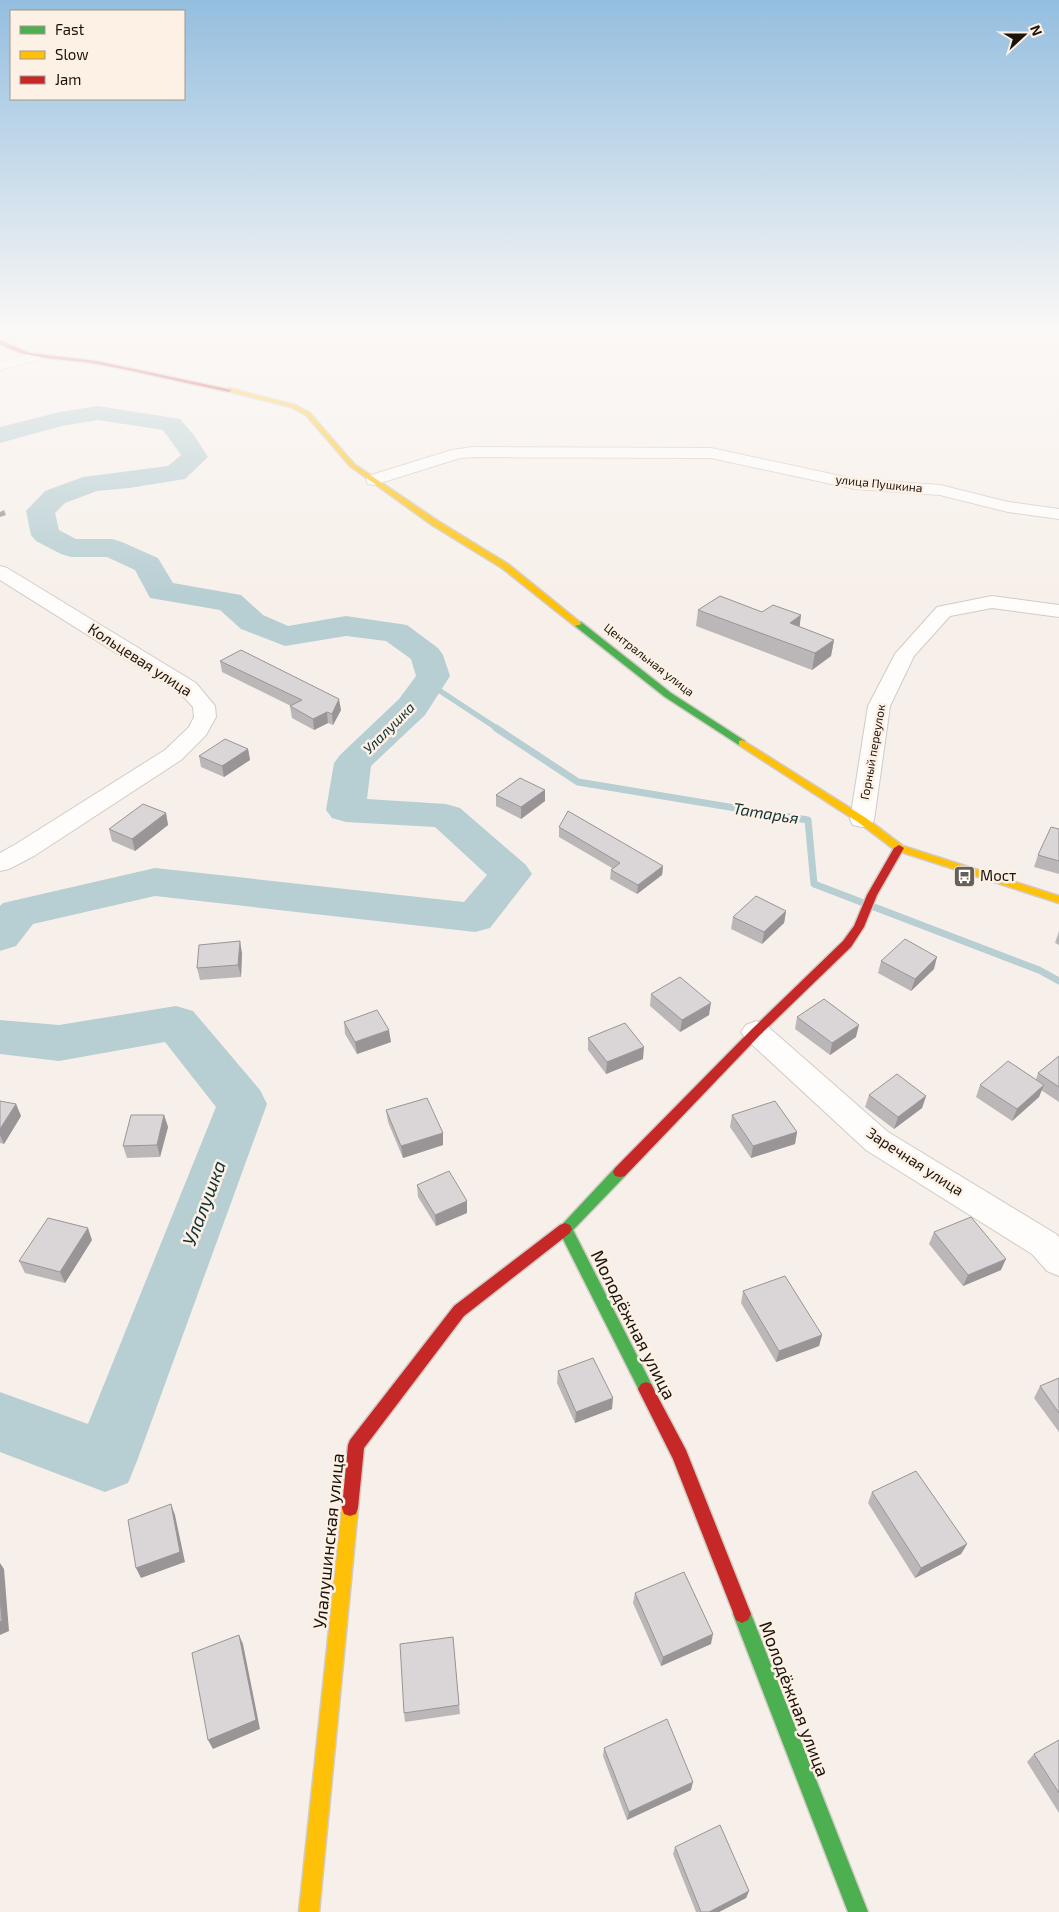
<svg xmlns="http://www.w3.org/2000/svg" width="1059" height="1912" viewBox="0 0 1059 1912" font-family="'Exo 2',sans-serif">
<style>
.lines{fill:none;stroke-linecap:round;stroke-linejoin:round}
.stream-far1{stroke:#b7ced2;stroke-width:5.5}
.stream{stroke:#b7ced2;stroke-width:7}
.river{fill:#b7ced2;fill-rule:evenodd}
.street-casing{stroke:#d2cbc5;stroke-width:2}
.fast-casing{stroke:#d2cbc5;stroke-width:3}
.slow-casing{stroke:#d2cbc5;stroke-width:3}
.jam-casing{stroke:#d2cbc5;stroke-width:3}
.street{fill:#fefdfc;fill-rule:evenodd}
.fast{fill:#4caf50;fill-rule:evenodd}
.slow{fill:#ffc107;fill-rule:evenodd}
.jam{fill:#c62828;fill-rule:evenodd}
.wall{fill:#bbb7b9}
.shaded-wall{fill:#999596}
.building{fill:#dad5d7;stroke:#999596}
.labels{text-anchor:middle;stroke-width:5;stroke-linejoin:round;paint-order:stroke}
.far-street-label{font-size:12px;fill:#1a130c;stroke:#fdf0e4}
.far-water-label{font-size:14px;font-style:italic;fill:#0c3238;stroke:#fdf0e4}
.street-label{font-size:15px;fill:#1a130c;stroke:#fdf0e4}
.poi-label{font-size:15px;fill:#1a130c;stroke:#fdf0e4;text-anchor:start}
.water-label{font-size:16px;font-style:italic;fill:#0c3238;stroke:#fdf0e4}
.near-street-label{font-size:18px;fill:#1a130c;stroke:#fdf0e4}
.near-water-label{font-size:19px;font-style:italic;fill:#0c3238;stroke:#fdf0e4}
</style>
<rect width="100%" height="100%" fill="#f7f0ea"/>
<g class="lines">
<path class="stream-far1" d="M428,683L498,729"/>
<path class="stream" d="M496,728L578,782L808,820L814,884L1039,970L1059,981"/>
<path class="river" d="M98,406L180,419L193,434L208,457L185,479L129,488L97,491L65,503L55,513L59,530L76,539H112L122,542L158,558L173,583L241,595L263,615L288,626L346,616L407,625L438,648L443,655L450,676L425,715L371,766L367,799L446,804L460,808L526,865L532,874L490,928L475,932L155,896L33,924L16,946L0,951V906L3,903L155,868L464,902L487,875L435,827L346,822L332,818L326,810L334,763L340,755L399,699L416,676L411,659L386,641L346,636L285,646L241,629L220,610L150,598L135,570L107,557H71L61,554L36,541L31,535L26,511L45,491L83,477L168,466L181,455L163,430L98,420L62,426L0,443V427L60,412Z
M176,1006L193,1011L260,1090L267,1104L137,1461L128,1483L105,1492L0,1452V1392L88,1424L216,1107L165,1042L59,1061L0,1054V1020L59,1025Z"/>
<defs>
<path id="street" d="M33,353L38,354L40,357L38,360L0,370V362Z
M473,447L711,448L855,479L940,485L1008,502L1059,509V519L1008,512L940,495L855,489L711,458L473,457L460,458L374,485L368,484L366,480L368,476L452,450Z
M0,566L7,568L196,683L215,706L216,717L206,735L181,760L34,856L9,869L0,871V853L16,844L165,750L189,727L194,717L193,707L180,693L0,580Z
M992,596L1059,605V617L992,608L950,616L914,656L890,706L874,820L871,825L862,827L853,825L850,820L868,706L895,654L937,607Z
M756,1021L766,1025L888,1132L1056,1234L1059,1237V1276L1047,1271L1032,1254L866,1150L746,1039L741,1032L746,1025Z"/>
<path id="fast" d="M575,622H581L671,693L745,741V745H739L665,697L575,626Z
M620,1167L625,1168L627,1172L625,1176L573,1230L654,1389L651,1394L646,1396L641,1394L558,1229L615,1168Z
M742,1605L748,1608L751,1614L868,1912H848L733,1614L736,1608Z"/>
<path id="slow" d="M229,388L295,405L310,413L354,464L438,521L508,564L582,624L575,626L502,568L432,525L350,466L306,415L291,407L227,391V389Z
M742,740L866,818L903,846L1059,896V903L895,850L858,822L739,745V741Z
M350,1500L356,1502L358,1508L319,1912H299L342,1508L344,1502Z"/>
<path id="jam" d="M0,340L30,353L97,361L232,390L229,392C185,383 141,372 97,364C64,358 30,361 0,344Z
M899,845L904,848L877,895L864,927L851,947L760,1035L625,1176L620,1177L615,1176L613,1172L615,1168L752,1029L843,941L854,926L867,895L894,848Z
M565,1223L570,1225L572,1229L570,1233L464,1316L364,1448L358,1508L356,1514L350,1516L344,1514L342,1508L348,1445L350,1440L454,1306L560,1225Z
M646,1382L651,1384L686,1450L751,1614L748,1620L742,1623L736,1620L673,1459L638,1389L641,1384Z"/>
</defs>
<use href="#street" class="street-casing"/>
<use href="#fast" class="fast-casing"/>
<use href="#slow" class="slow-casing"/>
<use href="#jam" class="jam-casing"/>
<use href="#street" class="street"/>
<use href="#fast" class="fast"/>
<use href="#slow" class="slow"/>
<use href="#jam" class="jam"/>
</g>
<path class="wall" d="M698,610L762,612L801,615L799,627L834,640L831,656L812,670L696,626Z
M220,661L341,710L333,725L328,723L314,730L292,718L290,706H291L222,672Z
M248,749L250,760L224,777L201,767L199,756Z
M545,790V801L521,819L496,806V795Z
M166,813L168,825L135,851L112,841L109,829Z
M559,827L663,866L662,875L637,894L610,879L611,870L612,868L559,837Z
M1059,829V874L1034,867L1038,855Z
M786,911L784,923L762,944L731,929L733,917Z
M1059,931V945L1055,943Z
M242,953L241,977L200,980L197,968Z
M881,961L934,969L911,991L878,973Z
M651,994L709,1015L680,1032L650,1006Z
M797,1017L856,1037L830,1055L795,1029Z
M344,1022L391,1042L357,1054L345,1034Z
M588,1038L643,1059L606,1074L588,1050Z
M1059,1056V1102L1041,1090L1039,1097L1012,1121L976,1097L980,1085L1036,1079L1038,1073Z
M869,1095L926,1096L922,1108L894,1129L865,1107Z
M0,1101L16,1104L21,1116L4,1144L0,1143Z
M386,1110L443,1133V1145L403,1158L388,1122Z
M164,1115L168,1127L160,1157L127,1158L123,1146Z
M732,1115L797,1132L795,1144L751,1158L730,1127Z
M417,1185L467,1201V1213L436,1226L418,1197Z
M934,1232L1001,1270L963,1286L929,1244Z
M92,1240L65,1283L25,1273L19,1261Z
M743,1291L822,1335L819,1346L776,1362L741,1303Z
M558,1371L612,1409L575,1423L557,1383Z
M1059,1378V1432L1034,1398L1040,1386Z
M872,1492L967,1544L961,1554L915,1578L868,1503Z
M635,1593L711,1644L661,1666L633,1603Z
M453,1637L460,1714L405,1722L404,1713Z
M1059,1740V1813L1027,1762L1034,1754Z
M604,1748L691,1790L627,1820L603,1756Z
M675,1847L749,1891L746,1898L719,1912H696L673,1854Z"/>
<path class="shaded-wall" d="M4,510L6,515L0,517V512Z
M801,615L799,631L790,623Z
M834,640L831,656L812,670L815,653Z
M339,699L341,710L333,725L332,714Z
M327,712L328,723L314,730L313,719Z
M248,749L250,760L224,777L222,766Z
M545,790V801L521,819V807Z
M166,813L168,825L135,851L132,839Z
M663,866L662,875L637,894L638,885Z
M786,911L784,923L762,944L764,932Z
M240,941L242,953L241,977L238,965Z
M937,957L934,969L911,991L915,979Z
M711,1003L709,1015L680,1032L682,1020Z
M859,1025L856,1037L830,1055L832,1043Z
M389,1030L391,1042L357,1054L355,1042Z
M644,1047L643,1059L606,1074L607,1062Z
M1044,1085L1039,1097L1012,1121L1017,1109Z
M926,1096L922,1108L894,1129L898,1117Z
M16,1104L21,1116L4,1144L0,1135V1129Z
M164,1115L168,1127L160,1157L157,1145Z
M797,1132L795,1144L751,1158L753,1146Z
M443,1133V1145L403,1158L401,1146Z
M467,1201V1213L436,1226L435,1215Z
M88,1228L92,1240L65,1283L60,1272Z
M1006,1259L1001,1270L963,1286L968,1275Z
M822,1335L819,1346L776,1362L779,1351Z
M613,1398L612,1409L575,1423L576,1412Z
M171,1504L175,1515L185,1562L141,1578L136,1568Z
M967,1544L961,1554L915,1578L921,1568Z
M0,1563L4,1569L9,1631L0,1635Z
M713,1634L711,1644L661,1666L663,1657Z
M239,1635L243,1644L260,1729L213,1749L208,1740Z
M693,1782L691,1790L627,1820L629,1812Z
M749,1891L746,1898L719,1912H709Z"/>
<path class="building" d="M720,596L762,612L773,605L801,615L790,623L834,640L815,653L698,610Z
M241,650L339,699L332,714L327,712L313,719L290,706L302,700L220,661Z
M225,739L248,749L222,766L199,756Z
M520,778L545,790L521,807L496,795Z
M143,804L166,813L132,839L109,829Z
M568,811L663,866L638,885L611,870L620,863L559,827Z
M1051,827L1059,829V861L1038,855Z
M756,896L786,911L764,932L733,917Z
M905,939L937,957L915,979L881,961Z
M240,941L238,965L197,968L199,945Z
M680,977L711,1003L682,1020L651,994Z
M824,999L859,1025L832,1043L797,1017Z
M377,1010L389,1030L355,1042L344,1022Z
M625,1023L644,1047L607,1062L588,1038Z
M1059,1056V1087L1038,1073Z
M1008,1061L1044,1085L1017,1109L980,1085Z
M897,1074L926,1096L898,1117L869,1095Z
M427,1098L443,1133L401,1146L386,1110Z
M0,1101L16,1104L0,1129Z
M775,1101L797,1132L753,1146L732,1115Z
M131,1115H164L157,1145L123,1146Z
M449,1171L467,1201L435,1215L417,1185Z
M971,1217L1006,1259L968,1275L934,1232Z
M48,1218L88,1228L60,1272L19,1261Z
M785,1276L822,1335L779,1351L743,1291Z
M593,1358L613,1398L576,1412L558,1371Z
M1059,1378V1413L1040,1386Z
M916,1471L967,1544L921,1568L872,1492Z
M171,1504L180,1552L136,1568L128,1520Z
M684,1572L713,1634L663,1657L635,1593Z
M0,1596L2,1621L0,1622Z
M239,1635L256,1720L208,1740L192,1653Z
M453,1637L459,1705L404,1713L400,1644Z
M667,1719L693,1782L629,1812L604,1748Z
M1059,1740V1793L1034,1754Z
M720,1825L749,1891L709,1912H701L675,1847Z"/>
<linearGradient id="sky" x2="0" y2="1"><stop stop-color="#94bedf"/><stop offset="0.55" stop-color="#fbf8f6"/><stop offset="1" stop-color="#fbf8f6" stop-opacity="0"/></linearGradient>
<rect width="1059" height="597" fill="url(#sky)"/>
<defs>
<symbol id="bus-square" viewBox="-11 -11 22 22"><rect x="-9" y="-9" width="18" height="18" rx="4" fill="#67605a" stroke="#fdf0e4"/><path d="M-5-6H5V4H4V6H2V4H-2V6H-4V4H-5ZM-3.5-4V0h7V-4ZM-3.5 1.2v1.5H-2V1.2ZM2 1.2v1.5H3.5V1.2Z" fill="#fff"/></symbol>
</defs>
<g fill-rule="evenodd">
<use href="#bus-square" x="952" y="864" width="25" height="25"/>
</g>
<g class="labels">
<g class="far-street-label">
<text transform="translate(879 484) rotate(6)" y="4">улица Пушкина</text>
<text transform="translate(649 660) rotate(38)" y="4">Центральная улица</text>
<text transform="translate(873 752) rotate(-80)" y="4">Горный переулок</text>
</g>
<g class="far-water-label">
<text transform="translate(389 728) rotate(-45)" y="5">Улалушка</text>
</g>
<g class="street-label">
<text transform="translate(140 660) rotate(33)" y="5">Кольцевая улица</text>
<text transform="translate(915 1162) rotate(33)" y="5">Заречная улица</text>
</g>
<g class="poi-label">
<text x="980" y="881">Мост</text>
</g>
<g class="water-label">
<text transform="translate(766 813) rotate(9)" y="6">Татарья</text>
</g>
<g class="near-street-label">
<text transform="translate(633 1325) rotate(63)" y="6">Молодёжная улица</text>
<text transform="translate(329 1541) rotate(-84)" y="6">Улалушинская улица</text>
<text transform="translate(794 1699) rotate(69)" y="6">Молодёжная улица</text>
</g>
<g class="near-water-label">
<text transform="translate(204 1203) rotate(-69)" y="7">Улалушка</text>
</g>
</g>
<rect x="10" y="10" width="175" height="90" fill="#fdf0e4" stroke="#a2988e"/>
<rect x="20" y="26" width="25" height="8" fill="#4caf50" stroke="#a2988e"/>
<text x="55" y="35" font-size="15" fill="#1a130c">Fast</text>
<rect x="20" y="51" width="25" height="8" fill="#ffc107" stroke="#a2988e"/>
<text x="55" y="60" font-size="15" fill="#1a130c">Slow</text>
<rect x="20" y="76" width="25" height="8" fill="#c62828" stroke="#a2988e"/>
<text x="55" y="85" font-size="15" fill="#1a130c">Jam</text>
<g transform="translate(1024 35) rotate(69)" stroke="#fdf0e4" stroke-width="4" paint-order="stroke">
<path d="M0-4L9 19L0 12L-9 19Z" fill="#1a130c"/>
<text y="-8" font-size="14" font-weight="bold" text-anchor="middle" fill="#1a130c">N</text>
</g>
</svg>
